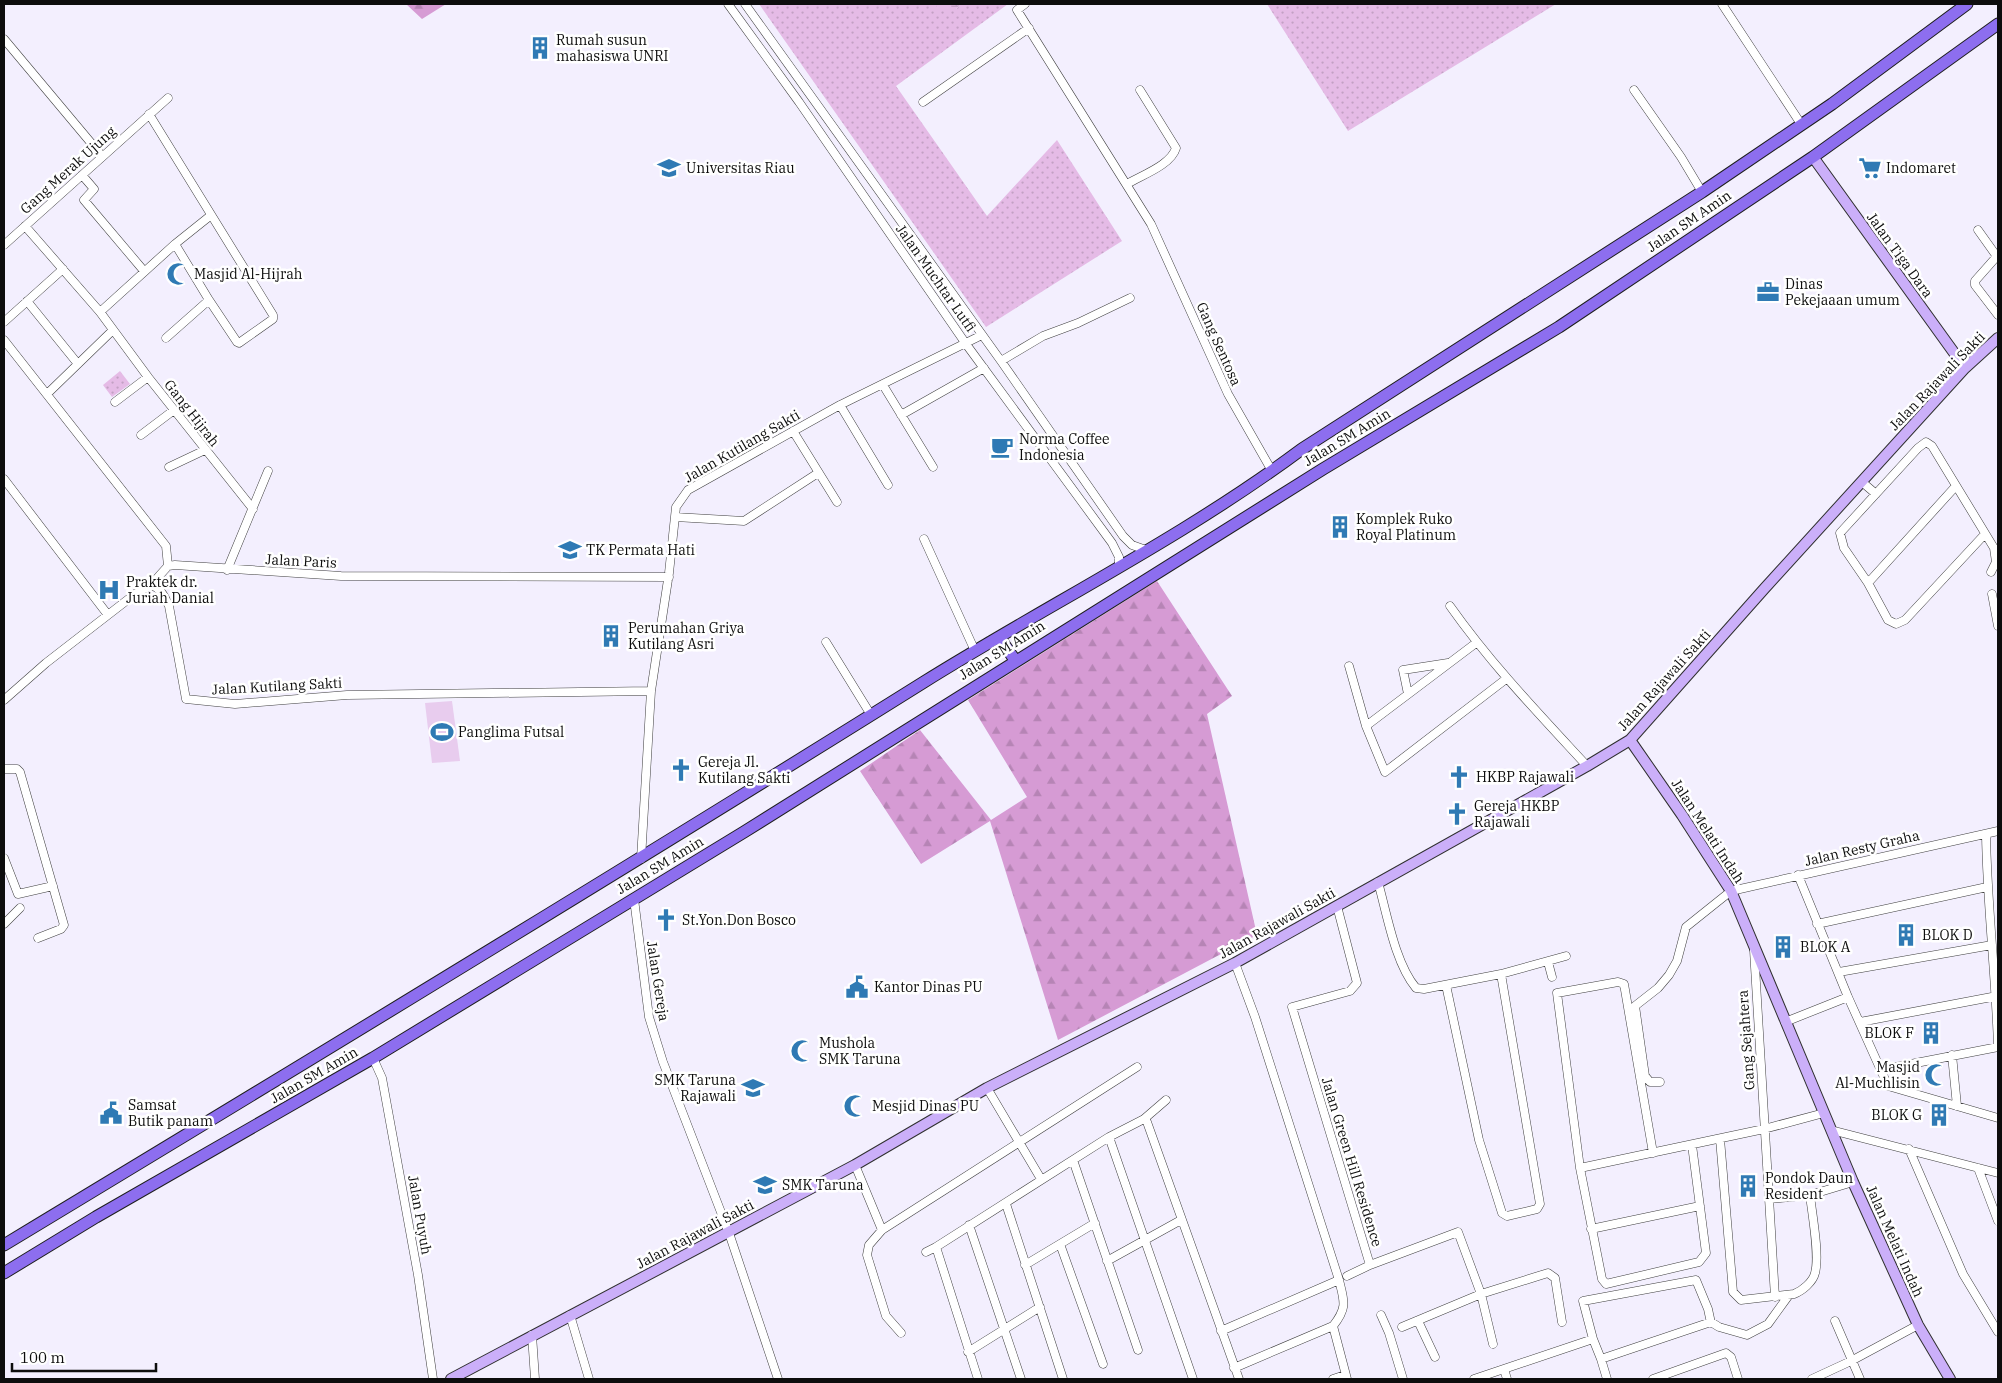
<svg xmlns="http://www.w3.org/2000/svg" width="2002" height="1383" viewBox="0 0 2002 1383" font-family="'IBM Plex Serif',serif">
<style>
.grass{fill:url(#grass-dots)}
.forest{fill:url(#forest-firs)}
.wetland{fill:url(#wetland-marsh)}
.pitch{fill:#e8ccee}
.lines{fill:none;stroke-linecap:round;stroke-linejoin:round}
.street-casing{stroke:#404040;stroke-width:9}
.secondary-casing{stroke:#2f2f2f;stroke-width:12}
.primary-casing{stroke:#1e1e1e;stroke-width:13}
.street{stroke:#fff;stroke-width:8}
.secondary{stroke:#cbaff9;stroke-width:10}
.primary{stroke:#8d6eef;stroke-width:11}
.labels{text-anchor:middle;stroke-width:5;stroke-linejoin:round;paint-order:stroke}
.poi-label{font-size:14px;fill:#0d0d0d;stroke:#fff;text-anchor:start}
.street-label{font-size:14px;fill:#0d0d0d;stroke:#fff}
</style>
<defs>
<pattern id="grass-dots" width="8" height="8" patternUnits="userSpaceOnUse" patternTransform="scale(1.25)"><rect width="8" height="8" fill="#e5bbe6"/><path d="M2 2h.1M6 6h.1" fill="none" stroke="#c3a0c4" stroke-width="1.8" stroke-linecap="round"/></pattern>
<pattern id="forest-firs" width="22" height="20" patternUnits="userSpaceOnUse" patternTransform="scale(1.25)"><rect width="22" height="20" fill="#d69bd4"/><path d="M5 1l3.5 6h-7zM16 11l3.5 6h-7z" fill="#b684b5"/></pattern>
<pattern id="wetland-marsh" width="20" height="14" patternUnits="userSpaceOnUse" patternTransform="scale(1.25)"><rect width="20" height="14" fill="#e5bbe6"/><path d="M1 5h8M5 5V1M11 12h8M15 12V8" fill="none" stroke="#c3a0c4"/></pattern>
</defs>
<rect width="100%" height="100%" fill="#f3effe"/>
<path class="grass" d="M759,4H936V9H956L961,4H1008L896,86L987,216L1057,140L1122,241L986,327Z
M1267,4H1556L1348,131Z
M120,371L130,384L112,397L103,385Z"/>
<path class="forest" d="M406,4H446L422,19Z
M1157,581L1232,696L1207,714L1257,935L1058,1040L990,821L921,864L860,771L920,730L991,820L1027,797L968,700Z"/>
<path class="wetland" d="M936,4H961L956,9H936Z"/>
<path class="pitch" d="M452,701L460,761L432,763L425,703Z"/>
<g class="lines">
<defs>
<path id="street" d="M728,4L799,102L966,344L1112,543L1119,557V567
M745,4L1001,361L1123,536L1132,545L1146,550
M1025,4L1017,10L1151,224L1228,394L1272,471
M1722,4L1801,124
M4,39L102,156
M1634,90L1681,157L1702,192
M923,102L1029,28
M149,114L273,315V319L239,343L237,342L209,300L175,244
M82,175L94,189L84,200L144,271
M1127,184C1142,175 1171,165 1176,148L1140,90
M25,226L100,312L148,377L253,509
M1978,230L1998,258
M4,245L168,98
M1998,255L1975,281V285L1998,315
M27,301L78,364
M100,312L175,244L210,216
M4,322L63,269
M166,338L209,300
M4,340L166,546L168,566
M1001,361L1043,336L1078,323L1130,298
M883,385L933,467
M47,394L113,330
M115,402L148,377
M840,405L888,485
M901,415L984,368
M793,431L837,502
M141,435L174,410
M169,467L205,450
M4,479L108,615
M1862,482L1876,494
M675,517L744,521L818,473
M1985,534L1905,620L1896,624L1888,620L1868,583L1844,548L1840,533L1918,448L1926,442L1932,446L1994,548L1996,562L1991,572
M924,539L975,651
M227,570L268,471
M1868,583L1955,487
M151,585L168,566L175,565L341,576L669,577
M1992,594L1998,626
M1450,606C1491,664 1539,714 1587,766
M826,642L871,715
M1349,666L1366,726L1385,772L1506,679
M1408,694L1403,670L1448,663
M4,700L46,663L135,594L151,585C162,589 164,596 169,606L186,699L235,704L347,695L651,691
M1366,726L1476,643
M4,769H17L20,772L64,925L61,929L38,938
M4,858L18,894L53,886
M641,859L651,691L669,573L676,507L688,490L840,405L982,335
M1798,875L1848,997L1888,1086L1998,1118
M1378,882C1387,914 1395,963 1416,988L1424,989L1501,974L1540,1204L1537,1209L1507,1216L1502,1213L1479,1140L1446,985
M634,899L649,1017L663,1062L729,1233L778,1379
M1337,906L1357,983L1350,991L1292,1007L1370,1265L1458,1232L1481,1294L1493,1344
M4,924L20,908
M1817,924L1987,887
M1754,950L1775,1297
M1548,962L1552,977
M1235,963L1255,1017L1339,1280C1344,1301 1348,1307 1333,1326L1347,1379
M1839,972L1992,945
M1501,974L1566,956
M1785,1022L1848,997
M1860,1022L1997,996
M1952,1055L1957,1106
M373,1058L382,1078L418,1275L433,1379
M1880,1070L1998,1047C1996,976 1987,905 1986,834
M1660,1082H1650L1645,1076L1635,1006L1658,988L1669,975L1677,961L1686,927L1731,891L1998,831
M987,1088L1041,1179
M1144,1119L1147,1122L1239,1379
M1831,1130L1998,1173
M1109,1137L1193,1379
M1720,1139L1733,1292L1741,1300L1794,1294C1802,1291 1813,1282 1815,1273C1820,1256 1812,1214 1810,1195
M1909,1149L1963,1274L1998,1332
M1653,1153L1624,984L1618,982L1557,993L1580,1168L1602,1279L1606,1284L1699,1262L1706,1253L1692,1145
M1073,1160L1138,1350
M855,1165L882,1230
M1580,1168L1764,1129L1824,1113
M1978,1168L1998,1221
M1769,1199L1810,1195L1853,1182
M1006,1204L1063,1379
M969,1225L1021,1379
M1591,1229L1700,1206
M1060,1244L1103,1364
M926,1252L936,1247
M1107,1261L1181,1220
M1025,1265L1095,1223
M1347,1276L1370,1265
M570,1315L589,1379
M1381,1315L1389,1333L1403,1379
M1418,1321L1435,1357
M1835,1321L1860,1379
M1402,1327L1481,1294L1548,1273L1555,1278L1562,1322
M1221,1331L1339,1280
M901,1333L886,1316L867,1255L869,1245L882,1230L1137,1067
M532,1335L535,1379
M1593,1339L1583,1301L1696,1280L1708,1309L1711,1323
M968,1352L1040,1307
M1234,1368L1333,1326
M1504,1369L1507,1379
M978,1379L936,1247L1109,1137L1144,1119L1166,1100
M1333,1379L1345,1375
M1474,1379L1593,1339L1601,1359
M1607,1379L1601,1359L1711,1322L1719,1327L1747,1335L1768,1324L1789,1295
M1653,1379L1726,1353L1731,1357L1738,1379
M1812,1379L1851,1361L1918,1325"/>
<path id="secondary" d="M1813,157L1965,368
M1630,740L1682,815L1731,891L1853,1182L1918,1325L1950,1379
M451,1379L855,1165L987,1088L1235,963L1587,766L1630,740L1764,589L1965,368L1998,338"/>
<path id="primary" d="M999,637L1015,660
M4,1245C312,1059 619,873 924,682C1049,604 1184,537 1302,449L1702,192L1832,104L1967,4
M4,1273L96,1217L373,1058L744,832L1323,469L1559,327L1813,157L1998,24"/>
</defs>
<use href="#street" class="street-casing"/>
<use href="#secondary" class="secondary-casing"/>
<use href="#primary" class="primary-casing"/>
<use href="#street" class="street"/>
<use href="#secondary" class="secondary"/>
<use href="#primary" class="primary"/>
</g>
<defs>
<symbol id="building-bare" viewBox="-9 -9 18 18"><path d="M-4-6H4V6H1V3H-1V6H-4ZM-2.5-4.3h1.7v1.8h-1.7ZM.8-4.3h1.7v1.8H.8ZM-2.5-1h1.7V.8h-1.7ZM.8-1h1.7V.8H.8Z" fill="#2f7ab4" stroke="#fff" stroke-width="2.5" paint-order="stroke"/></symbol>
<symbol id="university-bare" viewBox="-9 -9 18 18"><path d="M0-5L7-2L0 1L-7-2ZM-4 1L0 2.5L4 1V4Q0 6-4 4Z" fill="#2f7ab4" stroke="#fff" stroke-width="2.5" paint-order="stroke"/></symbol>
<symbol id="supermarket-bare" viewBox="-9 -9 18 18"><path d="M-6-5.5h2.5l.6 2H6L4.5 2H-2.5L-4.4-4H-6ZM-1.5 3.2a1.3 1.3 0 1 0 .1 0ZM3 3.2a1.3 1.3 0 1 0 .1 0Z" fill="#2f7ab4" stroke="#fff" stroke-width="2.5" paint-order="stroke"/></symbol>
<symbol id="mosque-bare" viewBox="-9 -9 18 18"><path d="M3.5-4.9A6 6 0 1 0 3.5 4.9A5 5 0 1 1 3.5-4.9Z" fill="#2f7ab4" stroke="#fff" stroke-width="2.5" paint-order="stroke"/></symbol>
<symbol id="office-bare" viewBox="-9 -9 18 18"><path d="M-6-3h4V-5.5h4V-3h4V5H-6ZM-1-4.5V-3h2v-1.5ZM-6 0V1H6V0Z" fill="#2f7ab4" stroke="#fff" stroke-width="2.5" paint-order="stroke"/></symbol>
<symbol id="cafe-bare" viewBox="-9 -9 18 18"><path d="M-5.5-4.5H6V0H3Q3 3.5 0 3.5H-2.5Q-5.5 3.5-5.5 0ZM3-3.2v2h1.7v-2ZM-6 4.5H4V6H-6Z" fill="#2f7ab4" stroke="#fff" stroke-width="2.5" paint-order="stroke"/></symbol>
<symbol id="school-bare" viewBox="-9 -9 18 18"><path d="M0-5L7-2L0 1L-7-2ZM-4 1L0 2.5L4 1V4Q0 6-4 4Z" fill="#2f7ab4" stroke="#fff" stroke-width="2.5" paint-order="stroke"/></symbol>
<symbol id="hospital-bare" viewBox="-9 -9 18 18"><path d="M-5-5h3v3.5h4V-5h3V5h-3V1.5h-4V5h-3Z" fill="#2f7ab4" stroke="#fff" stroke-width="2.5" paint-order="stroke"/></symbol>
<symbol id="stadium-bare" viewBox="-9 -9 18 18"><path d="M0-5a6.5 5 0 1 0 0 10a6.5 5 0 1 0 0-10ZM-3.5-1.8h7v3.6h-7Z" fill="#2f7ab4" stroke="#fff" stroke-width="2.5" paint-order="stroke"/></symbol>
<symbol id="church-bare" viewBox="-9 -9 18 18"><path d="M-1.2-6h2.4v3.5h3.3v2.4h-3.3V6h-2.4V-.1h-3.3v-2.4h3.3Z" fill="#2f7ab4" stroke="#fff" stroke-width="2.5" paint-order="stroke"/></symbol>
<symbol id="civic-bare" viewBox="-9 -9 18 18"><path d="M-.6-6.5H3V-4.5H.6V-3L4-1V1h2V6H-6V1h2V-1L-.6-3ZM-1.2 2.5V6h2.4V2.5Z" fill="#2f7ab4" stroke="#fff" stroke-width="2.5" paint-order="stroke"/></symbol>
</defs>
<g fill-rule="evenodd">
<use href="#building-bare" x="524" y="32" width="32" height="32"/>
<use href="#university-bare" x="653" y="152" width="32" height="32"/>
<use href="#supermarket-bare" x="1854" y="152" width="32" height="32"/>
<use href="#mosque-bare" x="162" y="258" width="32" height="32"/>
<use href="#office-bare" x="1752" y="276" width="32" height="32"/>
<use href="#cafe-bare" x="986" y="431" width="32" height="32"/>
<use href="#building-bare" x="1324" y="511" width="32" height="32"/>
<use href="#school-bare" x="554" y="534" width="32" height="32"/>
<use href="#hospital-bare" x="93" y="574" width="32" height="32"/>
<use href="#building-bare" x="595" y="620" width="32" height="32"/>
<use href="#stadium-bare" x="426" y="716" width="32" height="32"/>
<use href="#church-bare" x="665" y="754" width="32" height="32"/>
<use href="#church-bare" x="1443" y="761" width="32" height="32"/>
<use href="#church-bare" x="1441" y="798" width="32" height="32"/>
<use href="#church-bare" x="650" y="904" width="32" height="32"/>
<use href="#building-bare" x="1890" y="919" width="32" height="32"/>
<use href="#building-bare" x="1767" y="931" width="32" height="32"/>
<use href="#civic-bare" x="841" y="971" width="32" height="32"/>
<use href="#building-bare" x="1915" y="1017" width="32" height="32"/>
<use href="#mosque-bare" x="786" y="1035" width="32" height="32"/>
<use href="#mosque-bare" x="1920" y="1059" width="32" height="32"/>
<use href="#school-bare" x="737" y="1072" width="32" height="32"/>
<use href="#mosque-bare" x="839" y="1090" width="32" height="32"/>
<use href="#civic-bare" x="95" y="1097" width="32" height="32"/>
<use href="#building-bare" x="1923" y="1099" width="32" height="32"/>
<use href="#school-bare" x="749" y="1169" width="32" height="32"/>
<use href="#building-bare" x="1732" y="1170" width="32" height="32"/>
</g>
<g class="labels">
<g class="poi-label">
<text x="556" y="45">Rumah susun<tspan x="556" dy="16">mahasiswa UNRI</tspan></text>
<text x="686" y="173">Universitas Riau</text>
<text x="1886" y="173">Indomaret</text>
<text x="194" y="279">Masjid Al-Hijrah</text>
<text x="1785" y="289">Dinas<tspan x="1785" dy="16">Pekejaaan umum</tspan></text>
<text x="1019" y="444">Norma Coffee<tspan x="1019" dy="16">Indonesia</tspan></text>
<text x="1356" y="524">Komplek Ruko<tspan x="1356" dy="16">Royal Platinum</tspan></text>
<text x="586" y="555">TK Permata Hati</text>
<text x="126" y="587">Praktek dr.<tspan x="126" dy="16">Juriah Danial</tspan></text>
<text x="628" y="633">Perumahan Griya<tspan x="628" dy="16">Kutilang Asri</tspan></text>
<text x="458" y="737">Panglima Futsal</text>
<text x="698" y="767">Gereja Jl.<tspan x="698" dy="16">Kutilang Sakti</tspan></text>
<text x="1476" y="782">HKBP Rajawali</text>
<text x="1474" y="811">Gereja HKBP<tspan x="1474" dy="16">Rajawali</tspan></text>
<text x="682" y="925">St.Yon.Don Bosco</text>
<text x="1922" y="940">BLOK D</text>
<text x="1800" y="952">BLOK A</text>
<text x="874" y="992">Kantor Dinas PU</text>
<text x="1914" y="1038" text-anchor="end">BLOK F</text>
<text x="819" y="1048">Mushola<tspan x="819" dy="16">SMK Taruna</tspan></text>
<text x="1920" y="1072" text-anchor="end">Masjid<tspan x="1920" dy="16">Al-Muchlisin</tspan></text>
<text x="736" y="1085" text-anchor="end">SMK Taruna<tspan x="736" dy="16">Rajawali</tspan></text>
<text x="128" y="1110">Samsat<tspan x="128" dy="16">Butik panam</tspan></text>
<text x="872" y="1111">Mesjid Dinas PU</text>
<text x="1922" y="1120" text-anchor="end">BLOK G</text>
<text x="1765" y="1183">Pondok Daun<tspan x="1765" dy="16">Resident</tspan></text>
<text x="782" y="1190">SMK Taruna</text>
</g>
<g class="street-label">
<text transform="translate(68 170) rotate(-42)" y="5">Gang Merak Ujung</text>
<text transform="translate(1689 221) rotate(-34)" y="5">Jalan SM Amin</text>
<text transform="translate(1900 255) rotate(54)" y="5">Jalan Tiga Dara</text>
<text transform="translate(936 278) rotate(55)" y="5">Jalan Muchtar Lutfi</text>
<text transform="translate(1219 344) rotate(66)" y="5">Gang Sentosa</text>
<text transform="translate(1937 381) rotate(-46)" y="5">Jalan Rajawali Sakti</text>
<text transform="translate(192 413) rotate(52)" y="5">Gang Hijrah</text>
<text transform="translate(1347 437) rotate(-31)" y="5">Jalan SM Amin</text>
<text transform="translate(742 446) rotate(-30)" y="5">Jalan Kutilang Sakti</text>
<text transform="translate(301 561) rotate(3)" y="5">Jalan Paris</text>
<text transform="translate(1002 650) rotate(-32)" y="5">Jalan SM Amin</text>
<text transform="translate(1664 680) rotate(-48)" y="5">Jalan Rajawali Sakti</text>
<text transform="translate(277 686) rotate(-3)" y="5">Jalan Kutilang Sakti</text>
<text transform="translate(1708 831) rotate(57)" y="5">Jalan Melati Indah</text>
<text transform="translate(1862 848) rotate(-13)" y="5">Jalan Resty Graha</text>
<text transform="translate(660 865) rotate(-31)" y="5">Jalan SM Amin</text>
<text transform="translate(1277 923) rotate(-29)" y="5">Jalan Rajawali Sakti</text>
<text transform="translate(658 981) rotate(81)" y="5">Jalan Gereja</text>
<text transform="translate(1746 1040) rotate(-94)" y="5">Gang Sejahtera</text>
<text transform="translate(314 1075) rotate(-30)" y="5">Jalan SM Amin</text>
<text transform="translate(1352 1162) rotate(73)" y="5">Jalan Green Hill Residence</text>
<text transform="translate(420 1215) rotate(80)" y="5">Jalan Puyuh</text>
<text transform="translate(695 1234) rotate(-28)" y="5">Jalan Rajawali Sakti</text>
<text transform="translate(1895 1241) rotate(66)" y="5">Jalan Melati Indah</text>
</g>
</g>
<rect width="2002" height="1383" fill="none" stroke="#0d0d0d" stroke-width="10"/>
<path d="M12 1363v8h144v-8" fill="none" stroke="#0d0d0d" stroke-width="2.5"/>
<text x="20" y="1363" font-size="15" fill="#0d0d0d" stroke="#ffffff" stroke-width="4" paint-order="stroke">100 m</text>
</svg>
